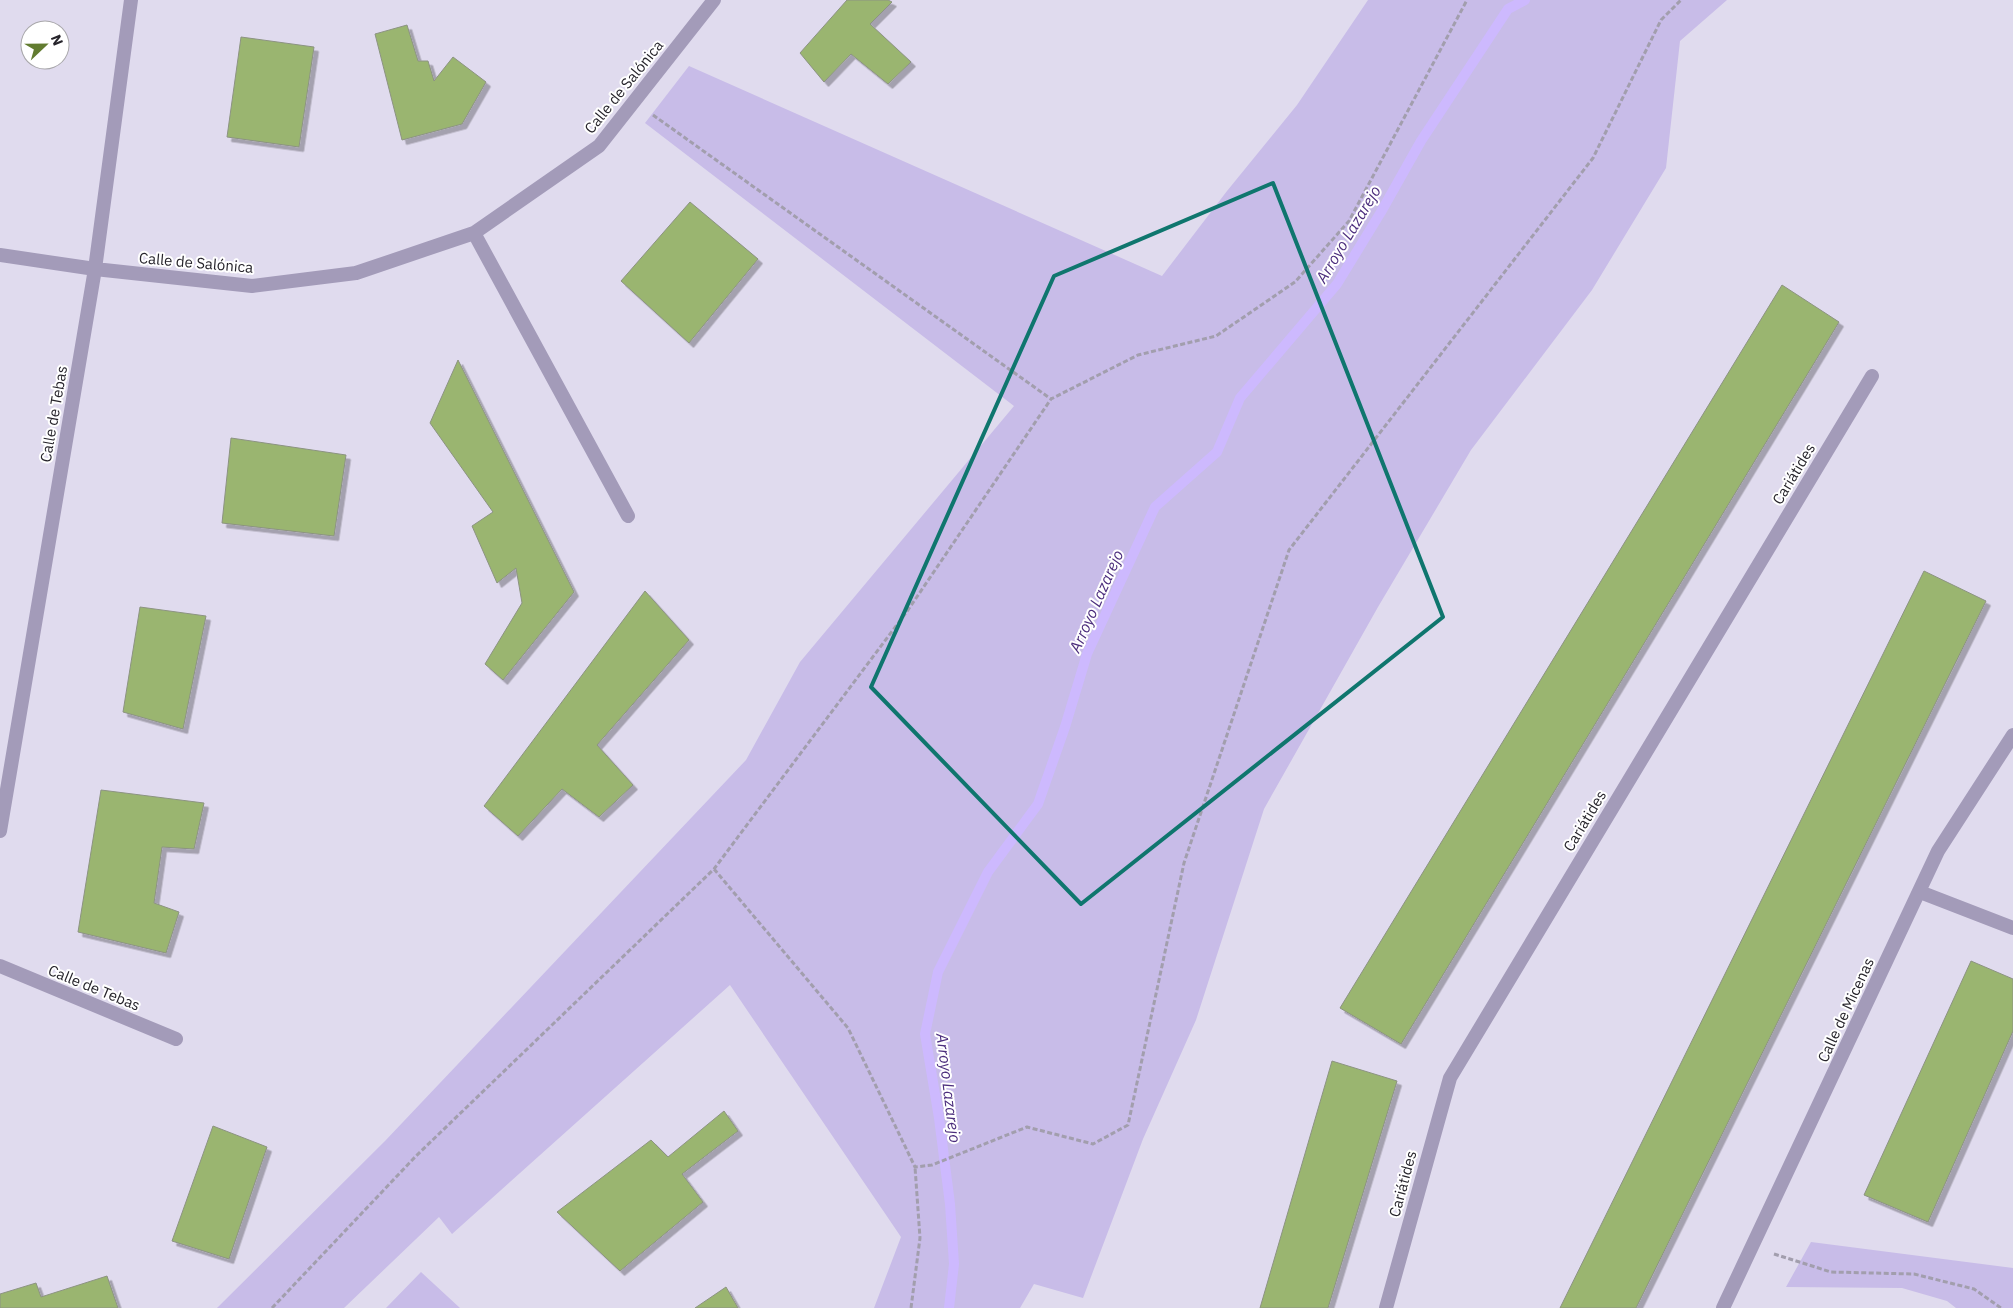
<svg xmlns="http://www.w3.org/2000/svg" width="2013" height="1308" viewBox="0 0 2013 1308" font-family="'IBM Plex Sans',sans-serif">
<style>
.green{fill:#c8bce8}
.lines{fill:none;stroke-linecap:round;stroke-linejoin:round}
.stream{stroke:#cdb9fe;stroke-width:10}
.building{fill:#9ab570;stroke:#8c9382;filter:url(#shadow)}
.path{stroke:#a29ead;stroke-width:3;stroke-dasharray:5 2.5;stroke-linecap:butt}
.minor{stroke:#a39bb9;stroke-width:14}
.marked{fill:none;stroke:#0f766e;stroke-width:4;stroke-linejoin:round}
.labels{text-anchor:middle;stroke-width:4;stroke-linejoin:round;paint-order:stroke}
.street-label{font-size:15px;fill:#26242b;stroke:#fff}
.water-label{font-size:16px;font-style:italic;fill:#4c2e7d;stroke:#fff}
</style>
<defs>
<filter id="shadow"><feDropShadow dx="4.5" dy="4.5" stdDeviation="0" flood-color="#0004"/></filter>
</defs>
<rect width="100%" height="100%" fill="#e0dbee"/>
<path class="green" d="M1368,0H1727L1680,41L1666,168L1592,290L1471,450L1378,607L1264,809L1196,1020L1143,1139L1083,1298L1034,1284L1020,1308H874L901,1237L730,985L452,1234L439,1217L344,1308H217L385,1141L746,760L800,662L1014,406L645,123L689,66L1162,276L1227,191L1297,105Z
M1811,1242L2013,1268V1308H1956L1947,1301L1902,1288L1786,1287Z
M421,1272L460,1308H386Z"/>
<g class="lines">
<path class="stream" d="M949,1308L954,1264L950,1204L939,1118L925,1034L938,972L988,872L1038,804L1065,727L1087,654L1155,507L1217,452L1240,398L1337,284L1381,212L1421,141L1508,9L1525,0"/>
</g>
<path class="building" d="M847,0H888L892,2L870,24L911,62L888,84L851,54L824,82L800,53Z
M407,25L418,61H428L434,81L453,57L486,82L462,124L402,140L375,34Z
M241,37L314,47L299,147L227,137Z
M690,202L758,259L689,343L621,281Z
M1782,285L1839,322L1401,1044L1340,1008Z
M458,360L574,592L503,680L485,664L522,603L516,568L497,583L472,526L493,512L430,423Z
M231,438L346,455L334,536L222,523Z
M1924,571L1986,601L1636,1308H1560Z
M645,591L689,640L597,745L633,785L599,817L562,789L518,836L484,806Z
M140,607L206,616L183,729L123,712Z
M101,790L204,803L194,849L162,847L154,903L179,912L166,953L78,932Z
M1971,961L2013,979V1031L1928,1222L1864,1195Z
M1332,1061L1397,1081L1328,1308H1260Z
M724,1111L738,1131L682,1174L703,1202L620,1271L557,1212L651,1140L668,1157Z
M213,1126L267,1147L229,1259L172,1241Z
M107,1276L118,1308H0V1294L36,1283L41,1297Z
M726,1287L738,1308H695Z"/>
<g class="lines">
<path class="path" d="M653,115L1051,399
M714,869L848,1028L915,1167L932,1165L1027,1127L1093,1144L1128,1125L1184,863L1289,550L1593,158L1661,20L1681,0
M1774,1254L1831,1272L1914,1274L1974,1289L2001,1308
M272,1308L416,1156L714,869L908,610L1051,399L1138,355L1216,336L1295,282L1349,221L1467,0
M911,1308L920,1238L915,1167"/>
<path class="minor" d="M474,233L628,516
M0,255L95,269L252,286L356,273L474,233L599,146L714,0
M0,831L95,269L131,0
M1920,892L2013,928
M0,966L176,1039
M1386,1308L1450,1078L1872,376
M1723,1308L1938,851L2013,735"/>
</g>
<path class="marked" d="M1273,183L1443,617L1081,904L871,687L1054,276Z"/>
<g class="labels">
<g class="street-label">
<text transform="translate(624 87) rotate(-51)" y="5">Calle de Salónica</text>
<text transform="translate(196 263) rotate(5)" y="5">Calle de Salónica</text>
<text transform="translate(54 414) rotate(-80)" y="5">Calle de Tebas</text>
<text transform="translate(1794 474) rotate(-59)" y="5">Cariátides</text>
<text transform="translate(1585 821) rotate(-59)" y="5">Cariátides</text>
<text transform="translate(94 988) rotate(22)" y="5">Calle de Tebas</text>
<text transform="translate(1846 1010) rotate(-65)" y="5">Calle de Micenas</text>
<text transform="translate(1403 1184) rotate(-75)" y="5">Cariátides</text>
</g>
<g class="water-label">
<text transform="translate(1348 234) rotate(-59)" y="6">Arroyo Lazarejo</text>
<text transform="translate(1096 601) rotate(-66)" y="6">Arroyo Lazarejo</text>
<text transform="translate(949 1088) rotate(83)" y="6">Arroyo Lazarejo</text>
</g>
</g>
<g transform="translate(45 45) rotate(68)"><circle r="24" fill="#ffffff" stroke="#a8a7aa"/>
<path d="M0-4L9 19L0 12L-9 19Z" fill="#627c30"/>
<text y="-8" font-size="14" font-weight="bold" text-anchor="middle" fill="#26242b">N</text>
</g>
</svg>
